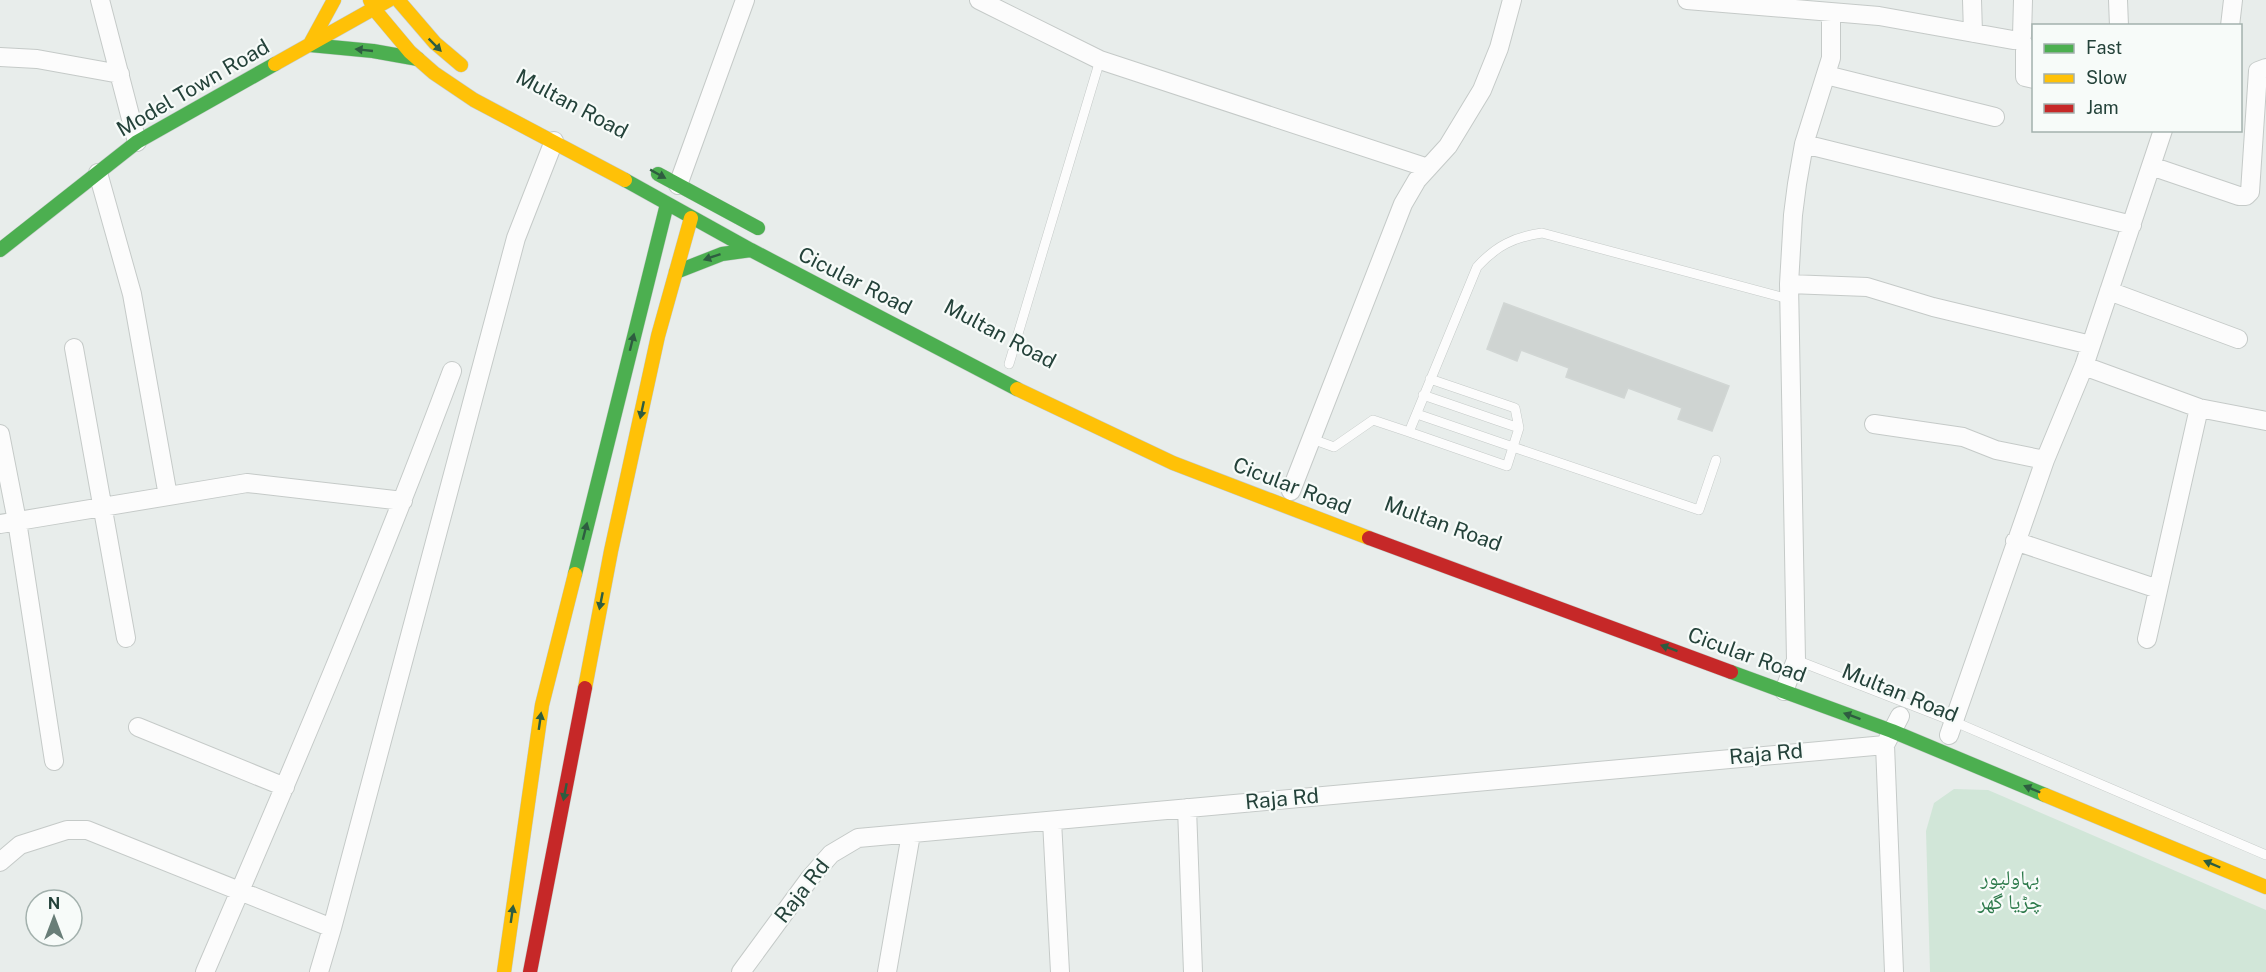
<svg xmlns="http://www.w3.org/2000/svg" width="2266" height="972" viewBox="0 0 2266 972" font-family="'Public Sans','Noto Naskh Arabic',sans-serif">
<style>
.green{fill:#d1e6d8}
.building{fill:#cfd4d2;stroke:#d1d6d4;stroke-width:1.5}
.lines{fill:none;stroke-linecap:round;stroke-linejoin:round}
.lane-casing{stroke:#c5cac8;stroke-width:10}
.street-casing{stroke:#c5cac8;stroke-width:20}
.fast-casing{stroke:#c3cbc8;stroke-width:15}
.slow-casing{stroke:#c3cbc8;stroke-width:15}
.jam-casing{stroke:#c3cbc8;stroke-width:15}
.lane{stroke:#fcfcfc;stroke-width:9}
.street{stroke:#fcfcfc;stroke-width:18}
.fast{stroke:#4caf50;stroke-width:14}
.slow{stroke:#ffc107;stroke-width:14}
.jam{stroke:#c62828;stroke-width:14}
.oneway{fill:#2e5d40}
.labels{text-anchor:middle;stroke-width:4.5;stroke-linejoin:round;paint-order:stroke}
.street-label{font-size:21px;fill:#24423a;stroke:#f7fbf9}
.park-label{font-size:21px;fill:#2d7a4b;stroke:#f7fbf9}
</style>
<rect width="100%" height="100%" fill="#e8edeb"/>
<path class="green" d="M1954,789L1988,790L2266,910V972H1930L1926,831L1934,803Z"/>
<path class="building" d="M1504,303L1729,386L1712,431L1678,419L1682,408L1628,388L1624,398L1566,377L1569,368L1521,350L1517,361L1487,349Z"/>
<g class="lines">
<defs>
<path id="lane" d="M1009,364L1100,60
M1430,379L1515,408L1519,428L1513,447L1699,510L1716,460
M1423,395L1519,428
M1409,432L1507,466L1513,447L1417,414
M1312,439L1334,447L1373,420L1409,432L1477,267C1496,246 1514,237 1542,233L1789,299
M1796,660L1955,722L2266,855"/>
<path id="street" d="M100,0L137,142
M979,0L1100,60L1428,168
M1687,0L1879,16L2013,40L2019,39
M1972,0L1973,33
M2118,0L2119,26
M2230,26L2233,0
M2019,39L2025,46V77L2034,79
M2019,39L2022,36L2023,0
M0,57L37,59L120,74
M1826,75L1995,117
M1804,144L2132,225
M2151,166L2239,196H2246L2250,192L2258,71L2266,68
M98,173L132,294L168,496
M678,185L745,0
M1789,284L1867,287L1933,307L2091,345
M2109,291L2238,339
M74,348L126,638
M2084,366L2199,408L2266,421
M1874,424L1963,437L1996,450L2045,460
M0,434L17,521L54,761
M1291,491L1403,204L1417,180L1448,146L1482,90L1499,48L1512,0
M0,524L247,483L403,501
M2015,541L2158,589
M2147,639L2199,408
M1784,691L1796,660L1789,284L1793,215L1797,184L1804,144L1831,58V12
M138,727L285,787
M1949,735L2045,460L2084,366L2163,130
M1187,808L1193,972
M1052,821L1060,972
M0,862L20,845L67,830H87L332,928
M205,972C291,773 376,574 452,371
M319,972L332,928L516,238L554,141
M741,972L810,878L831,854L858,838L1885,745
M887,972L911,834
M1894,972L1885,745L1900,716"/>
<path id="fast" d="M310,45L373,51L418,59
M658,174L758,228
M625,180L751,250L1017,389
M0,250L137,142L275,64
M676,272L722,254L751,250
M575,574L667,204
M1731,672L1892,731L2045,795"/>
<path id="slow" d="M370,0L374,9L410,52L434,73L474,100L625,180
M398,0L435,43L461,65
M310,44L334,0
M275,64L389,0
M1017,389L1173,463L1369,538
M585,688L611,551L658,336L691,218
M2045,795L2266,887
M504,972L542,705L575,574"/>
<path id="jam" d="M1369,538L1731,672
M530,972L585,688"/>
</defs>
<use href="#lane" class="lane-casing"/>
<use href="#street" class="street-casing"/>
<use href="#fast" class="fast-casing"/>
<use href="#slow" class="slow-casing"/>
<use href="#jam" class="jam-casing"/>
<use href="#lane" class="lane"/>
<use href="#street" class="street"/>
<use href="#fast" class="fast"/>
<use href="#slow" class="slow"/>
<use href="#jam" class="jam"/>
</g>
<defs><path id="oneway-solid" d="M-6-.8H1V-3.2L6.5 0L1 3.2V.8H-6Z" transform="scale(1.5)"/></defs>
<g class="oneway">
<use href="#oneway-solid" transform="translate(435 45) rotate(45)"/>
<use href="#oneway-solid" transform="translate(364 50) rotate(-174)"/>
<use href="#oneway-solid" transform="translate(658 174) rotate(29)"/>
<use href="#oneway-solid" transform="translate(712 257) rotate(161)"/>
<use href="#oneway-solid" transform="translate(632 342) rotate(-76)"/>
<use href="#oneway-solid" transform="translate(642 410) rotate(102)"/>
<use href="#oneway-solid" transform="translate(585 531) rotate(-76)"/>
<use href="#oneway-solid" transform="translate(601 601) rotate(101)"/>
<use href="#oneway-solid" transform="translate(1669 648) rotate(-160)"/>
<use href="#oneway-solid" transform="translate(1852 716) rotate(-160)"/>
<use href="#oneway-solid" transform="translate(540 721) rotate(-82)"/>
<use href="#oneway-solid" transform="translate(2032 789) rotate(-157)"/>
<use href="#oneway-solid" transform="translate(565 792) rotate(101)"/>
<use href="#oneway-solid" transform="translate(2212 864) rotate(-157)"/>
<use href="#oneway-solid" transform="translate(512 914) rotate(-82)"/>
</g>
<g class="labels">
<g class="street-label">
<text transform="translate(193 88) rotate(-30)" y="7">Model Town Road</text>
<text transform="translate(572 104) rotate(28)" y="7">Multan Road</text>
<text transform="translate(855 281) rotate(27)" y="7">Cicular Road</text>
<text transform="translate(1000 334) rotate(28)" y="7">Multan Road</text>
<text transform="translate(1292 486) rotate(21)" y="7">Cicular Road</text>
<text transform="translate(1443 524) rotate(20)" y="7">Multan Road</text>
<text transform="translate(1747 655) rotate(20)" y="7">Cicular Road</text>
<text transform="translate(1900 693) rotate(22)" y="7">Multan Road</text>
<text transform="translate(1766 754) rotate(-5)" y="7">Raja Rd</text>
<text transform="translate(1282 799) rotate(-5)" y="7">Raja Rd</text>
<text transform="translate(802 891) rotate(-52)" y="7">Raja Rd</text>
</g>
<g class="park-label">
<text x="2010" y="885">بہاولپور<tspan x="2010" dy="24">چڑیا گھر</tspan></text>
</g>
</g>
<rect x="2032" y="24" width="210" height="108" fill="#f7fbf9" stroke="#a3b1ad" stroke-width="1.5"/>
<rect x="2044" y="44" width="30" height="9" fill="#4caf50" stroke="#a3b1ad" stroke-width="1.5"/>
<text x="2086" y="54" font-size="18" fill="#24423a">Fast</text>
<rect x="2044" y="74" width="30" height="9" fill="#ffc107" stroke="#a3b1ad" stroke-width="1.5"/>
<text x="2086" y="84" font-size="18" fill="#24423a">Slow</text>
<rect x="2044" y="104" width="30" height="9" fill="#c62828" stroke="#a3b1ad" stroke-width="1.5"/>
<text x="2086" y="114" font-size="18" fill="#24423a">Jam</text>
<g transform="translate(54 918)"><circle r="28" fill="#f7fbf9" stroke="#a3b1ad" stroke-width="1.5"/>
<path d="M0-4.5L10 22L0 15L-10 22Z" fill="#697e78"/>
<text y="-9" font-size="16" font-weight="bold" text-anchor="middle" fill="#24423a">N</text>
</g>
</svg>
